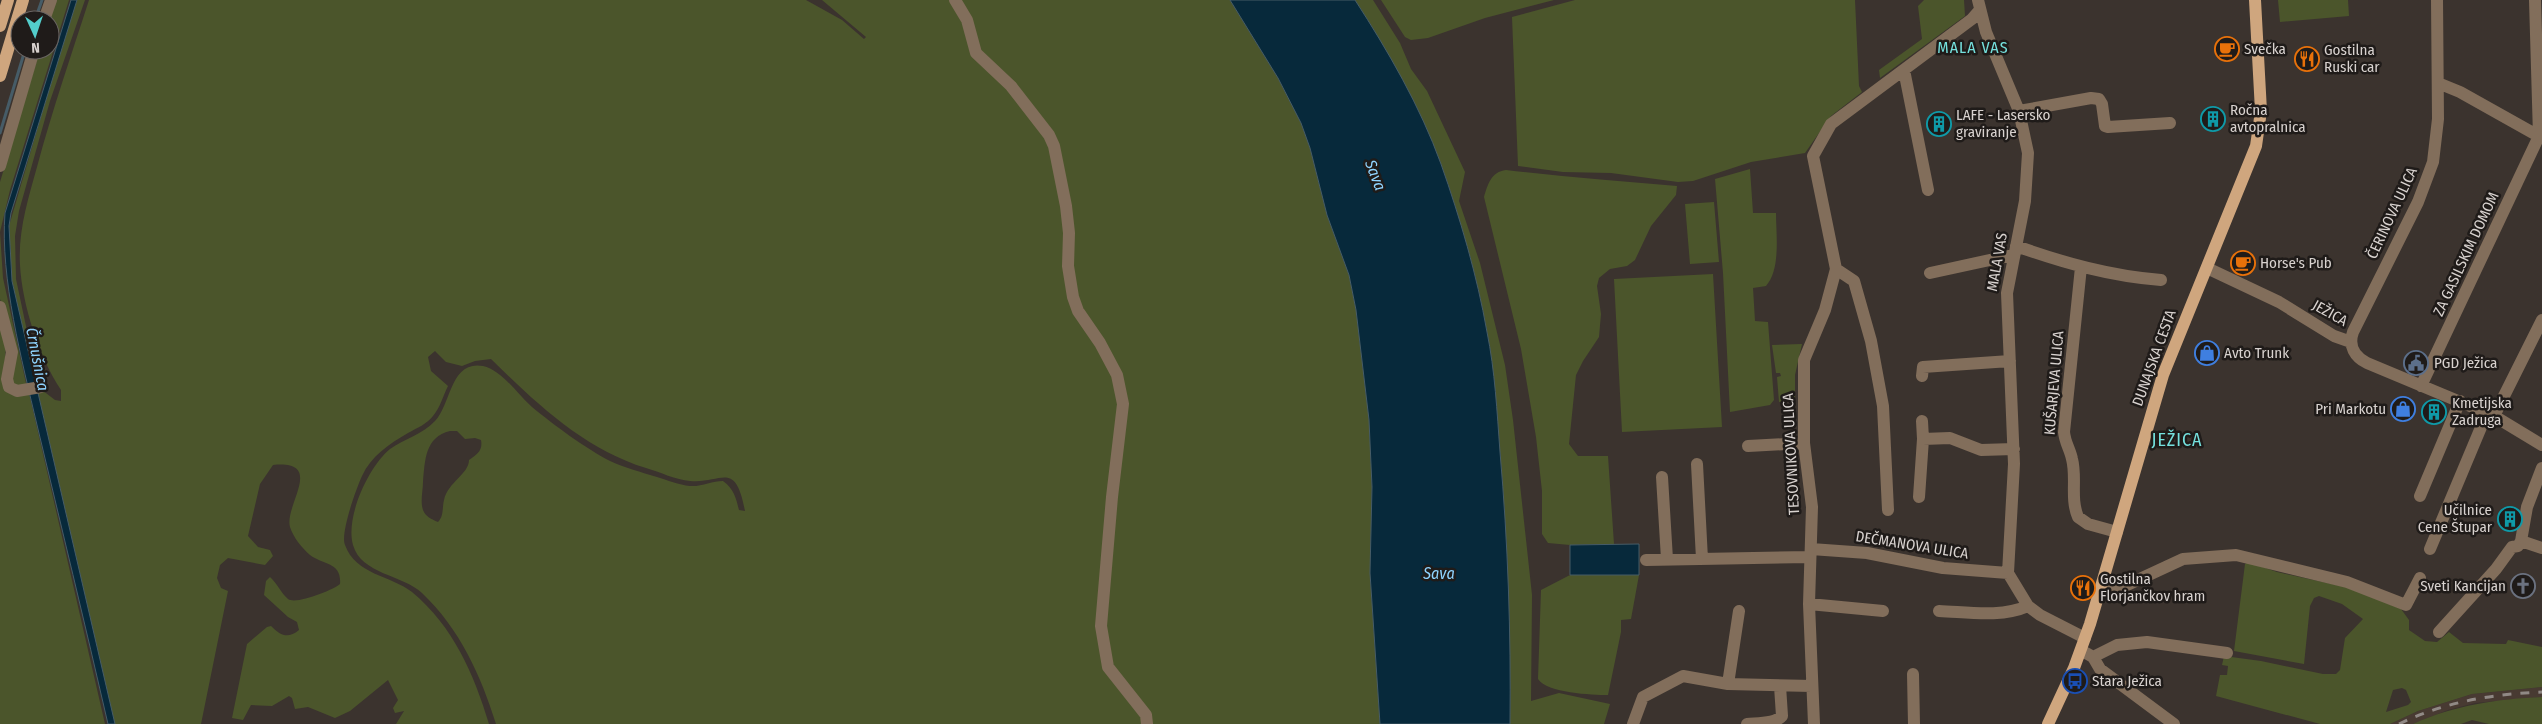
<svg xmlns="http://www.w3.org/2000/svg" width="2542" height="724" viewBox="0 0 2542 724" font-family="'Fira Sans Condensed',sans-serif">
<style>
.built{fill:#483a32}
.green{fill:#4b552b;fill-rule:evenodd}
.water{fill:#07293b;stroke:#465c67}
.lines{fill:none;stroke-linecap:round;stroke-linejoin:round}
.stream{stroke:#465c67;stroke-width:3}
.minor{stroke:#826e5b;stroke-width:12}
.major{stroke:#cfa67e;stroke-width:12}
.rail{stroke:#908985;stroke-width:3;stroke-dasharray:9 9;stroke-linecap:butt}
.labels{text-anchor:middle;stroke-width:5;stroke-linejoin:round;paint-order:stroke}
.poi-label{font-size:15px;fill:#d8d2cf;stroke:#1f1b19;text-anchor:start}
.street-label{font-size:15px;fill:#d8d2cf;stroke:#1f1b19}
.neighbourhood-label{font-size:16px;letter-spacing:1px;fill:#75e1de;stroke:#1f1b19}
.water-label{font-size:16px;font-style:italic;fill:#8fd3fe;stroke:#1f1b19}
.quarter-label{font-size:18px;letter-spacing:1px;fill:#75e1de;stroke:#1f1b19}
</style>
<rect width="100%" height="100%" fill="#3b332e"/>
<path class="built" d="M2542,687V697L2475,703L2448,710L2413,724H2390L2418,711L2472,694Z"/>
<path class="green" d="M56,0H69L10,190L0,232L3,278L27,388L12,384V338L0,299V182L40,50H50V20Z
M75,0H85L50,101L19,211L15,236L16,279L27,331L46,371L44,383L35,386L12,281L9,226Z
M89,0H806L842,20L864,39L866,37L822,0H1230L1278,78L1301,123L1310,148L1327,215L1349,275L1356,310L1369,420L1372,487L1370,573L1380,724H496C481,676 460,629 422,593C403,575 361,574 353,545C345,517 369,466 390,449C404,439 423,434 435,421C451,405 450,360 483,366C502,370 518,395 532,407C554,425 585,448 610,461C625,468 641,472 657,477C667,480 679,485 690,486C701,487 712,481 723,481C734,489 736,498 739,510L745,511C735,459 722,484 690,481C676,480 660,472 646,468C584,449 537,404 491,359L475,361L462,366L446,362L435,351L428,357L431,371L448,386C443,396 440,408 433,416C427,424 417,428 408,433C389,444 371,456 362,476C356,489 340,534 345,545C356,575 390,575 412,592C453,626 474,674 489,724H396L404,711L395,713L393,708L398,700L388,680L350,711L335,718L308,707L295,709L292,698L289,696L272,706L251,705L243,720L232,718L247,644L267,627L271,626C281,636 288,639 299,630L297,622L288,617L264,595L266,581L270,577C277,583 281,593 288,599C296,605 333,590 340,584C342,562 323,565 310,555C302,548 293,537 290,527C284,505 326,460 273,465L260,484L248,536L258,547L270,550L273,556L265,565L228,558L220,565L217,578L221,588L228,591L201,724H114L39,403L37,392L42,390L55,400L61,401V390C39,357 22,304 20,265C18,231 28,199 37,167C52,111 71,56 89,0ZM450,431H457L465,439L475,438L481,440C483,451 477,454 469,460C469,474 448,482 444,500C442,508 444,516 438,522C431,519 426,517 423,510C420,501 423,491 423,482C425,460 425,437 450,431Z
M1355,0H1373L1400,43L1411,69L1427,91L1465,172L1459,201L1480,263L1505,365L1513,420L1532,595L1531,701L1559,693L1610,704L1604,724H1510C1511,633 1508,543 1500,452C1497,412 1494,371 1487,332C1477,275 1460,218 1441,164C1420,106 1387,52 1355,0Z
M1381,0H1554L1485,18L1428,38L1411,40L1405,37Z
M1575,0H1855L1859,86L1862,92L1831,116L1805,153L1751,162L1693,181L1678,182L1611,173L1563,172L1518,166L1512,17Z
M1924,0H1964L1965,16L1880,78L1879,70L1922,39L1918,6Z
M2278,0H2348L2349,16L2280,22Z
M1750,169L1753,213H1776C1776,234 1781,269 1766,286L1753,288L1755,321L1768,322L1774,400L1770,405L1730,412L1723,273L1715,179Z
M1506,170C1563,177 1620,181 1677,186L1676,195L1651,226L1635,260L1627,266L1610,269L1599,278L1597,286L1601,314L1599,337L1583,361L1576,375L1569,444L1578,456H1608L1614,544L1570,545L1548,543L1542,534V491L1536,437L1521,349L1484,197C1488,184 1491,172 1506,170Z
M1714,202L1719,262L1690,264L1685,204Z
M1713,274L1722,427L1622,432L1614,279Z
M0,318L7,336L3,381L29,393L105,724H0Z
M1802,344L1795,375V400L1779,402L1777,377L1781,376L1780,373H1776L1772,345Z
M2248,562L2277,572L2350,588L2401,609L2409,620V630L2425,641L2437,642L2449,632L2463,643L2506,644L2508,640L2542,647V687L2472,694L2418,711L2390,724H2320L2216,696L2220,675H2227L2228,666L2222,665L2224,656L2261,661L2323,674H2336L2340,670L2345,638L2363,619L2342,604L2319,596L2314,598L2310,606L2304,664L2234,651L2245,564ZM2402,688L2406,690L2411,702L2408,705L2386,712L2393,690Z
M1570,575H1639L1631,619L1621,620V632L1608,695C1592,695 1547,693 1538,679L1541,590Z
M2542,697V724H2489L2472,720L2461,724H2413C2455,705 2497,699 2542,697Z"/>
<path class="water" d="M71,0H77L11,213L9,226L12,281L115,724H108C85,624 61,525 37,425C22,361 0,278 5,213Z
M1230,0H1355C1388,51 1420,106 1441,164C1460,218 1477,275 1487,332C1495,371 1497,412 1500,452C1508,543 1511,633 1510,724H1380L1370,573L1372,487L1369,420L1356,310L1349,275L1327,215L1310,148L1301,123L1278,78Z
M1639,544V575H1570V545Z"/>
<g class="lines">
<path class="stream" d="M35,20L42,0
M0,133L25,50"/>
<path class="minor" d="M955,0L967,20L976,53L1011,86L1049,135L1054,146L1066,206L1069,233L1068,266L1073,297L1078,311L1100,343L1117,375L1123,404L1112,497L1101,626L1108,667L1146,715L1147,724
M1978,0L1986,32L2019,111L2028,153L2025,201L2007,293L2014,464L2008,573L2028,606L2040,615L2085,638
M2437,0L2438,119L2433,162L2418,202L2353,332C2348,346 2355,357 2367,363L2494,416L2542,445
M44,20L51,0
M1904,70L1928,190
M2438,83L2460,92L2542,138
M2019,111L2091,98L2099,99L2102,104L2105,126L2108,127L2170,123
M0,166L34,50
M2016,246C2064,263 2110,276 2161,280
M2081,267L2064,432C2065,443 2070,449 2072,459C2077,478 2070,498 2078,517L2088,524L2117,532
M2207,268L2279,302L2334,336L2351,342
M1836,269L1854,281L1871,341L1883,406L1888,510
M1930,273L2013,255
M0,307L12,352L7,379L9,387L17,391L41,387
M1922,376L1923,367L2010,361
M2421,386L2539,136L2535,0
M2494,416L2542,320
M1923,439L1950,438L1981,450L2014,449
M1748,446L1804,443
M1697,464L1702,559
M2542,468L2527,507L2521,541L2542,548
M1662,477L1667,559
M2420,496L2460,401
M1919,497L1923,439L1922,421
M1811,549L1867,553L1943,568L2008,573
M2430,549L2487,413
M1646,560L1810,557
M2102,586L2108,588L2127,585L2183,559L2236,555L2347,582L2406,605L2420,578
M1809,604L1883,611
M1939,611C1967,612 2001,618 2028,606
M2439,632L2496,569L2512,547L2518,546L2521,541
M2086,653L2093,657L2100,669L2174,724
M2093,657L2117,645L2147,642L2227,653
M1913,674L1914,724
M1728,684L1739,611
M1633,724L1643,697L1683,676L1728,684L1812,686
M1747,724C1758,723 1775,724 1782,716L1780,686
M1814,724L1809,604L1812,507L1804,443V360L1825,310L1836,269L1813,156L1831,124L1972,19L1979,11"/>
<path class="major" d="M0,26L8,0
M0,76L23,0
M2048,724L2074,668L2090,624L2163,375L2256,146L2261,111L2255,0"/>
<path class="rail" d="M2399,724C2444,702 2492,694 2542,692"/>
</g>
<defs>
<symbol id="cafe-ring" viewBox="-11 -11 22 22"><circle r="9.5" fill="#1f1b19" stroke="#e8710a" stroke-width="1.5"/><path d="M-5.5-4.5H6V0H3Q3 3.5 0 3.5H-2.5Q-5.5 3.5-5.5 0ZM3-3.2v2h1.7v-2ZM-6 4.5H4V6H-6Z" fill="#e8710a"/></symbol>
<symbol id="restaurant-ring" viewBox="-11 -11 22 22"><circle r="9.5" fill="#1f1b19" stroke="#e8710a" stroke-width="1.5"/><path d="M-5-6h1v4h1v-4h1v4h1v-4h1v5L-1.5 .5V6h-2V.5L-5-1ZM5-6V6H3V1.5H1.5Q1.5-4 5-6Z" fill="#e8710a"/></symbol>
<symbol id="building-ring" viewBox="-11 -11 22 22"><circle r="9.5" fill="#1f1b19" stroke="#0f9aa8" stroke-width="1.5"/><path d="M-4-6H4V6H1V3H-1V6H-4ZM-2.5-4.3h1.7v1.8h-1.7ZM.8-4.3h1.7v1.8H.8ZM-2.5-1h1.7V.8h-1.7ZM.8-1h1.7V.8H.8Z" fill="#0f9aa8"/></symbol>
<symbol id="shop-ring" viewBox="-11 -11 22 22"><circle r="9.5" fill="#1f1b19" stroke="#3f7fe0" stroke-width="1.5"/><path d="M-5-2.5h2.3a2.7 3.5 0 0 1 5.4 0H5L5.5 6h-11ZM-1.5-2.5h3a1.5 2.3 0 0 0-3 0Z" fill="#3f7fe0"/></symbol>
<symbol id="civic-ring" viewBox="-11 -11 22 22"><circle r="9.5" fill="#1f1b19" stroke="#5c6f8a" stroke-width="1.5"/><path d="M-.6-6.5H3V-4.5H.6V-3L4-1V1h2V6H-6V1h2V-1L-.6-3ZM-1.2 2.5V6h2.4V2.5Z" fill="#5c6f8a"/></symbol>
<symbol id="church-ring" viewBox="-11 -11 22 22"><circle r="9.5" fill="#1f1b19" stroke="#6b7280" stroke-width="1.5"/><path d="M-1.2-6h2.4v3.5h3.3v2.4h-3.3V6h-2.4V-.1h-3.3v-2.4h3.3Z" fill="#6b7280"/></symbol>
<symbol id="bus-ring" viewBox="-11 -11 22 22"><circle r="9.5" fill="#1f1b19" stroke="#1a4fb4" stroke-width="1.5"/><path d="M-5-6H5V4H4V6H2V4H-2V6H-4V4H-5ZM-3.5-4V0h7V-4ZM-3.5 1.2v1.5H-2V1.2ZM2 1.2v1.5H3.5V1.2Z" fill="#1a4fb4"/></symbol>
</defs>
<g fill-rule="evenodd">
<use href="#cafe-ring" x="2213" y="35" width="28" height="28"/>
<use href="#restaurant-ring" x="2293" y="45" width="28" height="28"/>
<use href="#building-ring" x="2199" y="105" width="28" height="28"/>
<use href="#building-ring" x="1925" y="110" width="28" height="28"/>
<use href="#cafe-ring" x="2229" y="249" width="28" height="28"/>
<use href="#shop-ring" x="2193" y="339" width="28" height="28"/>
<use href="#civic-ring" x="2402" y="349" width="28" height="28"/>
<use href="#shop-ring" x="2389" y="395" width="28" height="28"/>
<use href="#building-ring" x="2420" y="398" width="28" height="28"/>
<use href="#building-ring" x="2496" y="505" width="28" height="28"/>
<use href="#church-ring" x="2509" y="572" width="28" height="28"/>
<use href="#restaurant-ring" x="2069" y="574" width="28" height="28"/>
<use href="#bus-ring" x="2061" y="667" width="28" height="28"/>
</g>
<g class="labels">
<g class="poi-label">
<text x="2244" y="54">Svečka</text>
<text x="2324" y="55">Gostilna<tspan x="2324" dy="17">Ruski car</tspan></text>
<text x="2230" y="115">Ročna<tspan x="2230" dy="17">avtopralnica</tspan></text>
<text x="1956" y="120">LAFE - Lasersko<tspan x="1956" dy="17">graviranje</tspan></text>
<text x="2260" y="268">Horse's Pub</text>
<text x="2224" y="358">Avto Trunk</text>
<text x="2434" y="368">PGD Ježica</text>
<text x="2452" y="408">Kmetijska<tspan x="2452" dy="17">Zadruga</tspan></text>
<text x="2386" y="414" text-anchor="end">Pri Markotu</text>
<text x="2492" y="515" text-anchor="end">Učilnice<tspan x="2492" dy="17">Cene Štupar</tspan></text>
<text x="2100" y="584">Gostilna<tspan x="2100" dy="17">Florjančkov hram</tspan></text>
<text x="2506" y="591" text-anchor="end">Sveti Kancijan</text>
<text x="2092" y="686">Stara Ježica</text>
</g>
<g class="street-label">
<text transform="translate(2392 213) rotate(-65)" y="5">ČERINOVA ULICA</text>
<text transform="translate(2466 254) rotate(-65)" y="5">ZA GASILSKIM DOMOM</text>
<text transform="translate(1997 262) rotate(-80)" y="5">MALA VAS</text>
<text transform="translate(2330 313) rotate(29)" y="5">JEŽICA</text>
<text transform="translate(2154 358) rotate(-70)" y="5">DUNAJSKA CESTA</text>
<text transform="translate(2054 383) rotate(-85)" y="5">KUŠARJEVA ULICA</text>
<text transform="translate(1791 454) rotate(-93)" y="5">TESOVNIKOVA ULICA</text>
<text transform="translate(1912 545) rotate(9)" y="5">DEČMANOVA ULICA</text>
</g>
<g class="neighbourhood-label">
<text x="1973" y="53">MALA VAS</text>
</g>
<g class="water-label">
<text transform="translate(1376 175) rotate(69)" y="6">Sava</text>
<text transform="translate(38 359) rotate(79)" y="6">Črnušnica</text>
<text x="1439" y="579">Sava</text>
</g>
<g class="quarter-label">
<text x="2177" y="446">JEŽICA</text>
</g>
</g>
<g transform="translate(35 35) rotate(177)"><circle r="24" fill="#1f1b19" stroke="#696462"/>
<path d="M0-4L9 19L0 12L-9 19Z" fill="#53cdcb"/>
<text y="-8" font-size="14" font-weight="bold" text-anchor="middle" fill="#d8d2cf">N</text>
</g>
</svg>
